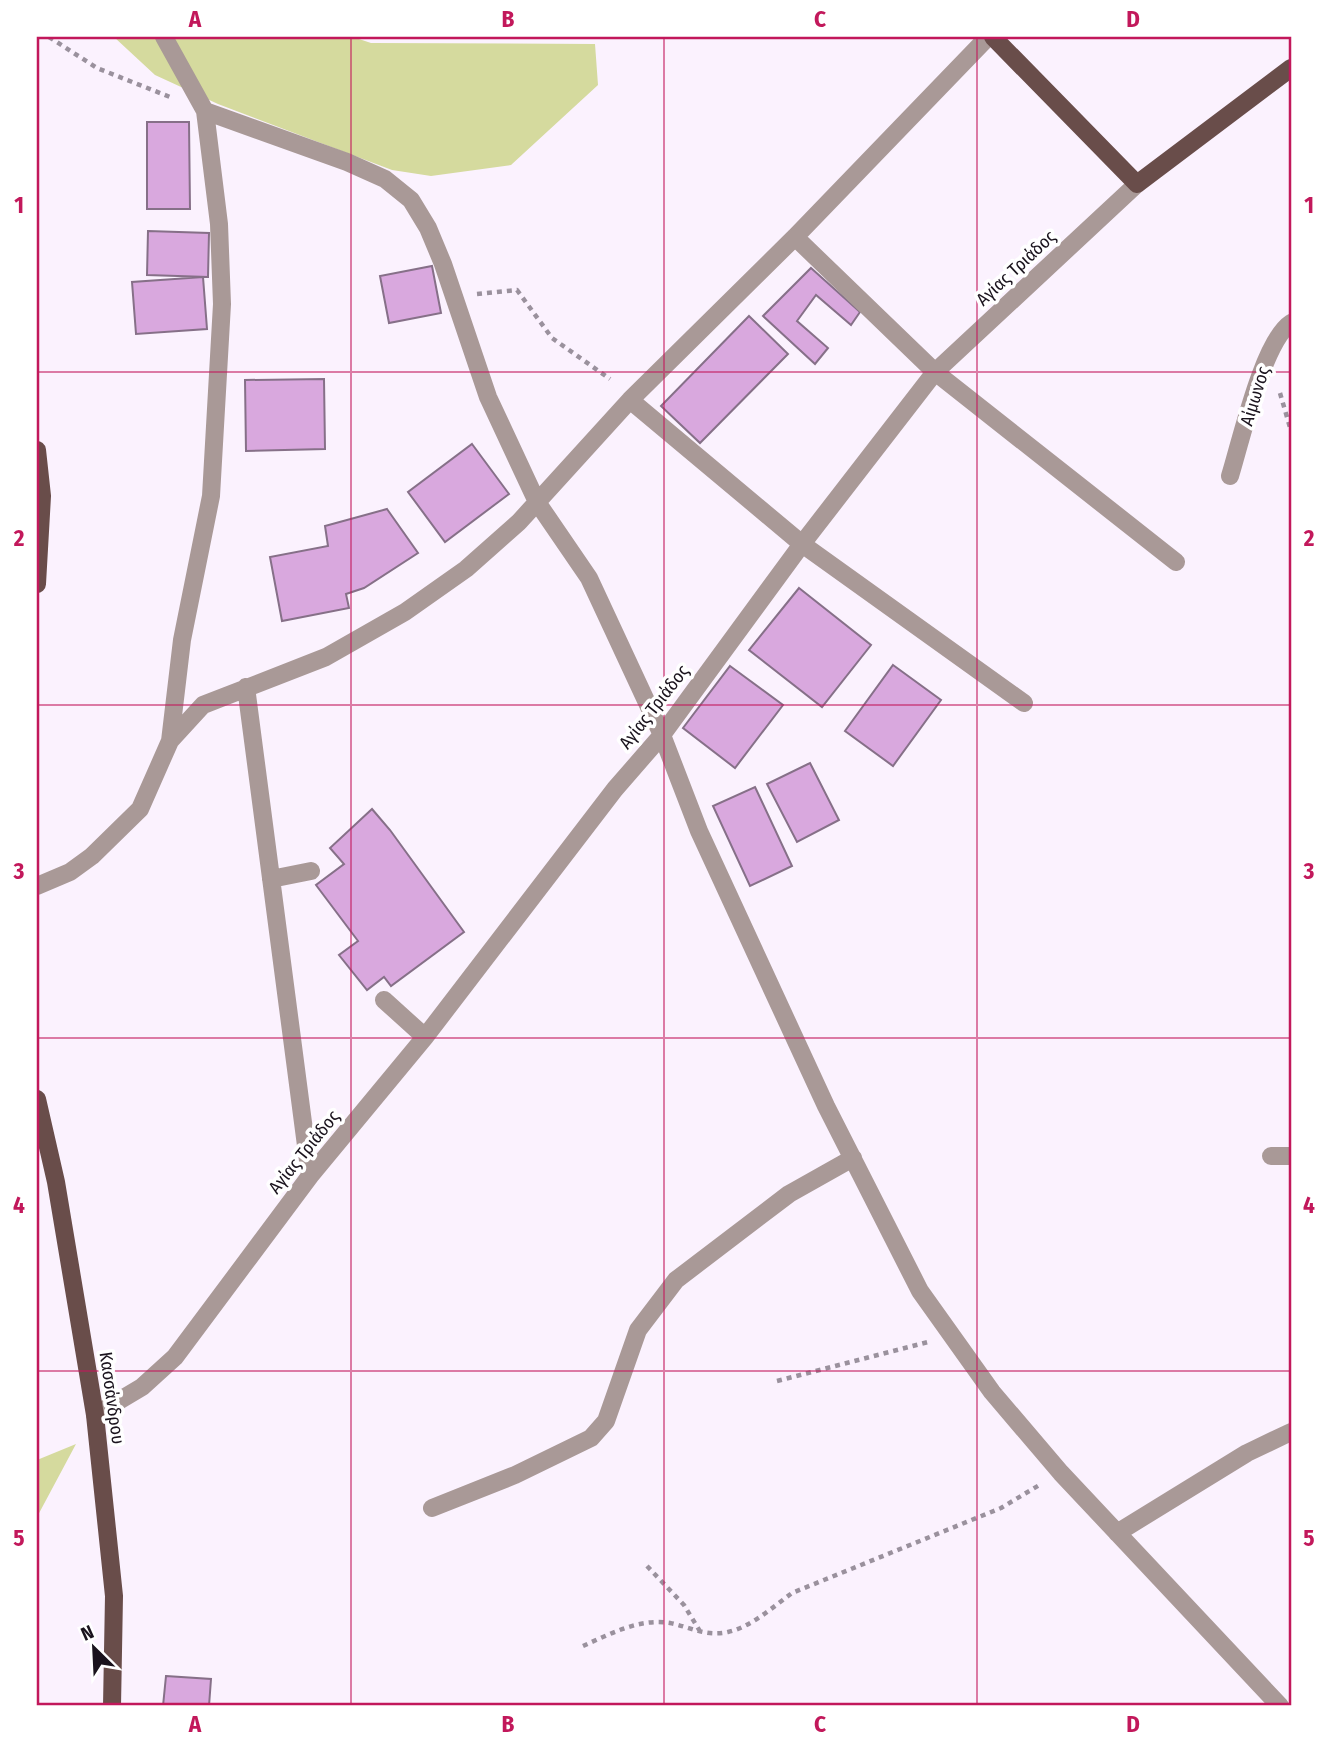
<svg xmlns="http://www.w3.org/2000/svg" width="1328" height="1743" viewBox="0 0 1328 1743" font-family="'Fira Sans Condensed',sans-serif">
<style>
.green{fill:#d5da9e}
.building{fill:#d9a8de;stroke:#867088;stroke-width:2}
.lines{fill:none;stroke-linecap:round;stroke-linejoin:round}
.path{stroke:#9a919d;stroke-width:4.5;stroke-dasharray:5 5;stroke-linecap:butt}
.minor{stroke:#a99997;stroke-width:18}
.major{stroke:#694d4a;stroke-width:18}
.grid{fill:none;stroke:#c2185b;stroke-width:2;stroke-opacity:0.55}
.labels{text-anchor:middle;stroke-width:7;stroke-linejoin:round;paint-order:stroke}
.street-label{font-size:18px;fill:#1a131d;stroke:#fff}
.neatline{fill:none;stroke:#c2185b;stroke-width:2.5}
.grid-label{font-size:23px;text-anchor:middle;font-weight:bold;fill:#c2185b}
</style>
<rect width="100%" height="100%" fill="#fbf2fe"/>
<path class="green" d="M114,37H353L371,43L595,44L598,85L511,165L431,176L392,170L218,104L155,75Z
M76,1444L37,1517V1460Z"/>
<path class="building" d="M147,122H189L190,209H147Z
M148,231L209,233L208,277L147,275Z
M432,266L441,313L389,323L380,276Z
M811,268L860,312L851,325L816,295L797,321L828,348L815,364L763,316Z
M203,277L207,329L136,334L132,282Z
M749,316L788,354L700,443L661,406Z
M324,379L325,449L246,451L245,380Z
M472,444L509,494L445,542L408,492Z
M387,509L418,553L364,588L346,594L349,608L282,621L270,557L328,546L325,526Z
M799,588L871,645L822,707L749,650Z
M893,665L941,700L893,766L845,731Z
M730,666L783,705L735,768L683,728Z
M810,763L839,820L797,842L767,784Z
M755,787L792,866L750,886L713,806Z
M372,809L390,830L464,932L391,986L384,977L367,990L339,955L358,941L316,885L344,864L330,848Z
M166,1676L211,1679L209,1706H163Z"/>
<g class="lines">
<path class="path" d="M49,37L97,68L170,97
M477,294L517,290L552,338L610,379
M1280,393L1291,431
M777,1381L928,1342
M647,1566L684,1605L701,1633
M583,1646C610,1634 639,1618 670,1623C690,1627 706,1637 728,1632C751,1627 773,1607 792,1593L1001,1508L1041,1484"/>
<path class="minor" d="M164,37L205,111L219,224L222,304L211,496L182,640L170,741
M205,111L347,162L385,179L411,200L428,228L443,264L488,397L537,502L589,578L662,735L699,831L826,1106L920,1291L992,1392L1061,1473L1280,1706
M795,237L935,372L1176,562
M630,400L802,544L1024,703
M1230,476C1241,441 1263,341 1291,323
M246,687L310,1176
M271,879L311,871
M37,886L70,872L92,856L140,809L170,741L203,705L326,657L405,612L466,569L519,522L630,400L795,237L988,37
M384,1000L425,1037
M1271,1156H1291
M95,1415L142,1387L175,1357L310,1176L425,1037L615,789L662,735L802,544L935,372L1137,184
M432,1508L515,1475L591,1438L606,1421L638,1330L676,1280L789,1194L853,1158
M1117,1533L1247,1453L1291,1432"/>
<path class="major" d="M993,37L1137,184L1291,68
M37,450L42,496L37,584
M37,1099L56,1182L95,1415L114,1596L112,1706"/>
</g>
<path class="grid" d="M351,37V1706M664,37V1706M977,37V1706M37,372H1291M37,705H1291M37,1038H1291M37,1371H1291"/>
<g class="labels">
<g class="street-label">
<text transform="translate(1016 268) rotate(-43)" y="6">Αγίας Τριάδος</text>
<text transform="translate(1255 396) rotate(-73)" y="6">Αίμωνος</text>
<text transform="translate(654 707) rotate(-52)" y="6">Αγίας Τριάδος</text>
<text transform="translate(304 1152) rotate(-51)" y="6">Αγίας Τριάδος</text>
<text transform="translate(112 1398) rotate(82)" y="6">Κασσάνδρου</text>
</g>
</g>
<rect width="1328" height="1743" fill="none" stroke="#ffffff" stroke-width="77"/>
<g transform="translate(94 1648) rotate(336)" stroke="#ffffff" stroke-width="5" paint-order="stroke">
<path d="M0-5L12 26L0 18L-12 26Z" fill="#1a131d"/>
<text y="-10" font-size="19" font-weight="bold" text-anchor="middle" fill="#1a131d">N</text>
</g>
<rect x="38" y="38" width="1252" height="1666" class="neatline"/>
<g class="grid-label">
<text x="195" y="27">A</text>
<text x="508" y="27">B</text>
<text x="820" y="27">C</text>
<text x="1133" y="27">D</text>
<text x="19" y="213">1</text>
<text x="1309" y="213">1</text>
<text x="19" y="546">2</text>
<text x="1309" y="546">2</text>
<text x="19" y="879">3</text>
<text x="1309" y="879">3</text>
<text x="19" y="1213">4</text>
<text x="1309" y="1213">4</text>
<text x="19" y="1546">5</text>
<text x="1309" y="1546">5</text>
<text x="195" y="1732">A</text>
<text x="508" y="1732">B</text>
<text x="820" y="1732">C</text>
<text x="1133" y="1732">D</text>
</g>
</svg>
